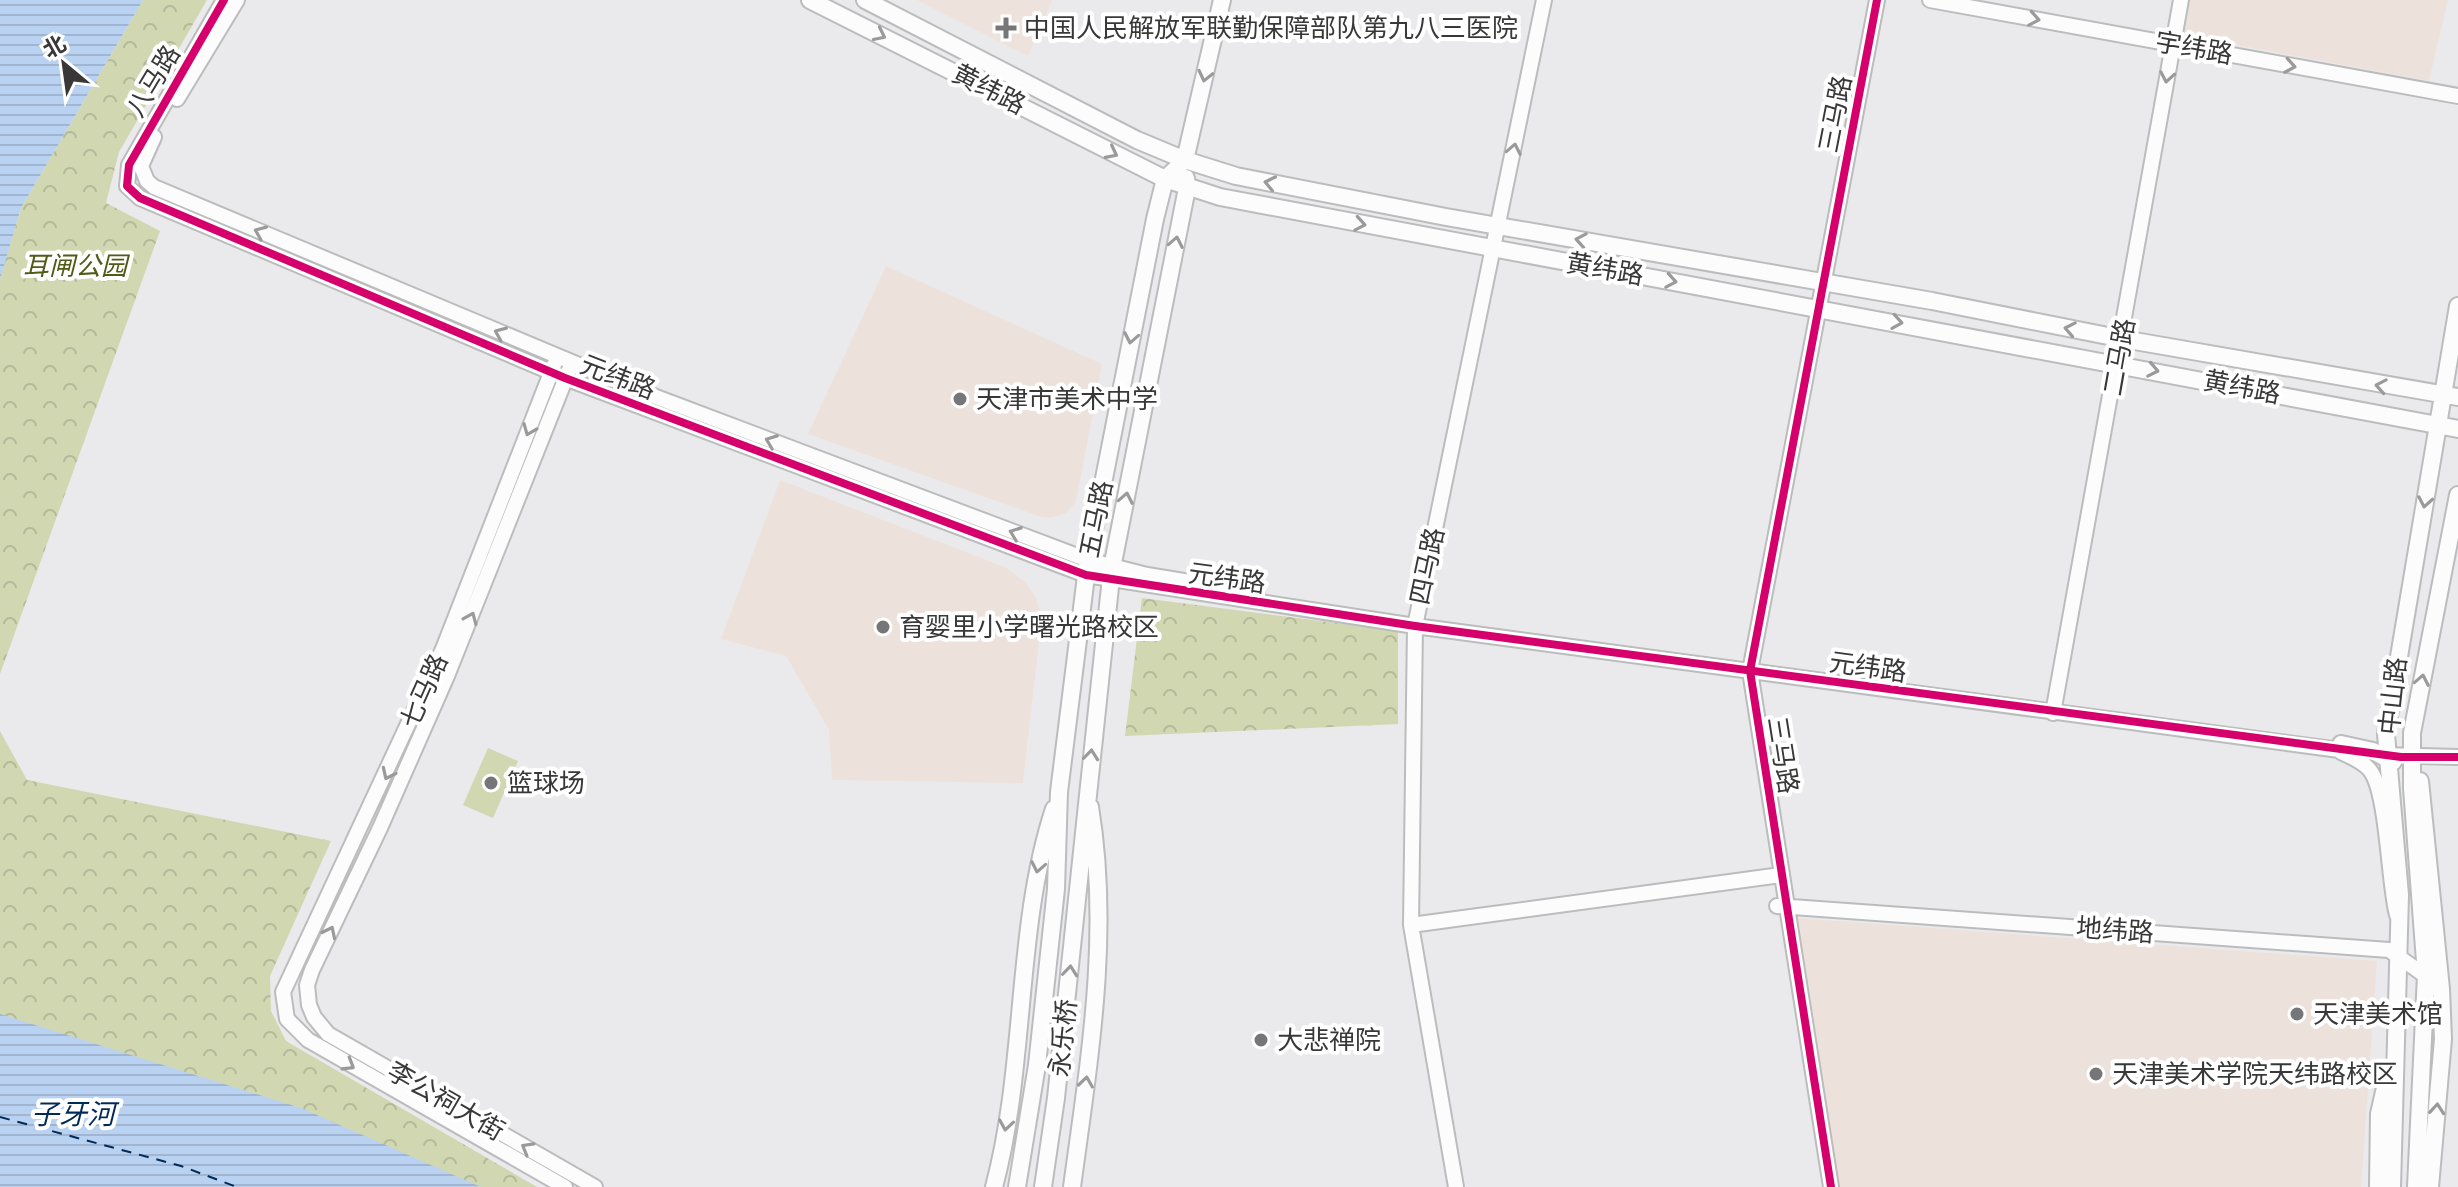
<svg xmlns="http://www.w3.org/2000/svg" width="2458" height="1187" viewBox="0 0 2458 1187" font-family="'Noto Serif','Noto Sans SC',serif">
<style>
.education{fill:#ede2db}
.medical{fill:#eee2dc}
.park{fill:url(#park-crowns)}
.garden{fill:#d0d7b1}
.water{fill:url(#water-rules)}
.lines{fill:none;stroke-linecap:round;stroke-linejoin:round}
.ferry{stroke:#012a56;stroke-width:2;stroke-dasharray:10 8;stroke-linecap:butt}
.minor-casing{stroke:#bbbcbd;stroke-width:18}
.major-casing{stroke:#bbbcbd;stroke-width:20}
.minor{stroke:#fcfcfc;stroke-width:14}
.major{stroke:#fcfcfc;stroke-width:16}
.cycleway-casing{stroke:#fff;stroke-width:13}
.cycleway{stroke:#d6006c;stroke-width:8}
.oneway{stroke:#9a9a9a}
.poi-dot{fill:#767678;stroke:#fff;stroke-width:3}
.labels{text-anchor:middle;stroke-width:8;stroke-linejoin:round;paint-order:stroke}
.poi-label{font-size:26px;fill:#383839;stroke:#fff;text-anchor:start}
.street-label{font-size:26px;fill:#383839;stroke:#fff}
.park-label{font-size:26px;font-style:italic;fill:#515a17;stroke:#fff}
.water-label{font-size:28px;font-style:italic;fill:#012a56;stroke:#fff}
</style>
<defs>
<pattern id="park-crowns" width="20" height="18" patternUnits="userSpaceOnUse" patternTransform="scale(2)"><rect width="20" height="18" fill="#d0d7b1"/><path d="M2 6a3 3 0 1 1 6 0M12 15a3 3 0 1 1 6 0" fill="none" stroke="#b3b999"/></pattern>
<pattern id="water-rules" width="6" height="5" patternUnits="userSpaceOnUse" patternTransform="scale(2)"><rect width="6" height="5" fill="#bad2f2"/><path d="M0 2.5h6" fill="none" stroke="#a1b5d0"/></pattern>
</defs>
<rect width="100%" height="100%" fill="#eaeaec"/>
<path class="education" d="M2190,0H2448L2429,81L2183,35Z
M886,266L1102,364L1076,502L1066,513L1051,518L1041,517L808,434Z
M780,480L1007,568L1025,582L1035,596L1042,615L1023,783L832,780L829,730L786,656L721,639Z
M1798,918L2377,961L2361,1187H1840Z"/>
<path class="medical" d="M917,0H1052L1028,56Z"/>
<path class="park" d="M143,0H207L119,152L106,203L160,231L0,674V278L21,208Z
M1142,598L1398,631V724L1125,736Z
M0,731L27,780L331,841L270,976L271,1011L286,1041L537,1187H0Z"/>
<path class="garden" d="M488,748L518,761L493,818L463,805Z"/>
<path class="water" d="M0,0H143L21,208L0,279Z
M0,1014L301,1108L481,1187H0Z"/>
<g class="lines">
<path class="ferry" d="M0,1117L181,1166L237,1187"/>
<defs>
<path id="minor" d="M224,0L129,165L127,186L140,198L565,378L1086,575L1415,626L2354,752
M1930,0L2458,96
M177,99L237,0
M154,137L141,166L147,181L154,187L648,394L1088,560L1147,575L1257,593
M554,365L443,649L283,992L287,1019L308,1040L565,1187
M569,370L447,676L380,828L312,970L307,985L309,1005L314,1017L328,1034L595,1187
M2053,713L2181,0
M2341,752C2350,756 2361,761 2368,768C2388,787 2388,882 2397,915
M2383,755L2458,757
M1777,906L2389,950L2430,979
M1411,925L1781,875
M1456,1187L1411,925L1415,626L1544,0
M1831,1187L1750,671L1877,0"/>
<path id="major" d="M810,0L1165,179L1220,197L2458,429
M865,0L1137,140L1185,160L1236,176L1446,217L1932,301L2123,339L2458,397
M2341,744L2373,751L2393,762
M2420,781L2441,989L2443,1039L2430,1187
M994,1187C1027,1064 1015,927 1054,809
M1017,1187L1037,1065L1056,889L1059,792L1088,560L1155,219L1165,179L1185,160L1222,0
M1043,1187L1056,1098L1112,568L1187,188L1186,178
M1072,1187C1089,1061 1111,934 1090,807
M2378,1187L2379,1114L2389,1070
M2392,1187L2400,895L2386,734L2458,306
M2416,1187L2426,975L2412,788V733L2458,495"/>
</defs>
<use href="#minor" class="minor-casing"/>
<use href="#major" class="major-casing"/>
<use href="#minor" class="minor"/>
<use href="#major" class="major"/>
<defs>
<path id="cycleway" d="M224,0L129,165L127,186L140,198L565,378L1086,575L1415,626L2401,757H2458
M1831,1187L1750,671L1877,0"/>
</defs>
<use href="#cycleway" class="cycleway-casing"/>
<use href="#cycleway" class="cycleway"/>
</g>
<defs><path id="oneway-chevron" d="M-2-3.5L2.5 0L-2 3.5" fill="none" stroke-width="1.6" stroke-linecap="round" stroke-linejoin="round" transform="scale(2)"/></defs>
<g class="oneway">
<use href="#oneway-chevron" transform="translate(2034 19) rotate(10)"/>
<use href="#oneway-chevron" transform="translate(880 35) rotate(26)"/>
<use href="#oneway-chevron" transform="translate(2290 66) rotate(10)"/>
<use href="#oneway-chevron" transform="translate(1205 76) rotate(103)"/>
<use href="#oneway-chevron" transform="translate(2167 77) rotate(100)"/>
<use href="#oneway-chevron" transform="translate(1514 149) rotate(-79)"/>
<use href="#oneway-chevron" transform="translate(1112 153) rotate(27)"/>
<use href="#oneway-chevron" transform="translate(1270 183) rotate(-168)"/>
<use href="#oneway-chevron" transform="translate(1360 224) rotate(10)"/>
<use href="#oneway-chevron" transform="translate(260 232) rotate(-157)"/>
<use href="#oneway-chevron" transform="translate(1581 240) rotate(-170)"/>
<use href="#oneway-chevron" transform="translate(1176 242) rotate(-79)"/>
<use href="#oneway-chevron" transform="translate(1671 281) rotate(10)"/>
<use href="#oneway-chevron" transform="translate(1897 322) rotate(9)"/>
<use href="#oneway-chevron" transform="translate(2070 329) rotate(-169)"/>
<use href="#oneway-chevron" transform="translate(500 333) rotate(-157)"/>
<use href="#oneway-chevron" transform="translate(1131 338) rotate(101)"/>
<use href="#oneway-chevron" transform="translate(2153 370) rotate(11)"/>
<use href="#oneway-chevron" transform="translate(2381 386) rotate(-170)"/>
<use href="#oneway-chevron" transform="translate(529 430) rotate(112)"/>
<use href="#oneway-chevron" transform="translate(771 441) rotate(-159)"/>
<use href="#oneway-chevron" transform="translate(1126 498) rotate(-79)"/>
<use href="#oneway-chevron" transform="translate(2425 502) rotate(100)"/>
<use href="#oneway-chevron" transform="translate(1015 533) rotate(-159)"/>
<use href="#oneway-chevron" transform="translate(471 618) rotate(-67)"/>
<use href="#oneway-chevron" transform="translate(2422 680) rotate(-79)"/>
<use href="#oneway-chevron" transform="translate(1091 755) rotate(-84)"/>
<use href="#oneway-chevron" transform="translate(388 774) rotate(115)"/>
<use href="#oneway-chevron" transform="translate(1038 867) rotate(101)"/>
<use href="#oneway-chevron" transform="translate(330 932) rotate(-64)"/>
<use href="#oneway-chevron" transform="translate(1070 971) rotate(-84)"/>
<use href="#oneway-chevron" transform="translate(349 1065) rotate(31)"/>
<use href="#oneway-chevron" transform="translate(1086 1082) rotate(-82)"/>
<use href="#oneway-chevron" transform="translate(2437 1109) rotate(-85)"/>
<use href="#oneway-chevron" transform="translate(1006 1125) rotate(99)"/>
<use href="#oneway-chevron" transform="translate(527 1148) rotate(-150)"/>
</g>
<g class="poi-dot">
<path d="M1002 16h8v8h8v8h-8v8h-8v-8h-8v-8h8z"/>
<circle cx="960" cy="399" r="8"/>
<circle cx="883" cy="627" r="8"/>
<circle cx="491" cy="783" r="8"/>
<circle cx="2297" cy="1014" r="8"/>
<circle cx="1261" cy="1040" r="8"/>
<circle cx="2096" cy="1074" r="8"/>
</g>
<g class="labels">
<g class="poi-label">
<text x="1024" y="37">中国人民解放军联勤保障部队第九八三医院</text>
<text x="976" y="408">天津市美术中学</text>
<text x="899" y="636">育婴里小学曙光路校区</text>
<text x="507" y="792">篮球场</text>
<text x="2313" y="1023">天津美术馆</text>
<text x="1277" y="1049">大悲禅院</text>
<text x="2112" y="1083">天津美术学院天纬路校区</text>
</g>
<g class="street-label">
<text transform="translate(2194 48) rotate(10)" y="9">宇纬路</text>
<text transform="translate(153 81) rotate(-59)" y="9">八马路</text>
<text transform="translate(989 89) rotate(27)" y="9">黄纬路</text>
<text transform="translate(1835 114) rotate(-79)" y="9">三马路</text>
<text transform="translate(1605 269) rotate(10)" y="9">黄纬路</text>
<text transform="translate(2119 357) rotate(-80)" y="9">二马路</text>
<text transform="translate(618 377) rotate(21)" y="9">元纬路</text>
<text transform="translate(2242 387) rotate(11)" y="9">黄纬路</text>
<text transform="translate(1096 519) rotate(-79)" y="9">五马路</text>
<text transform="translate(1427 566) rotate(-78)" y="9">四马路</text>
<text transform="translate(1227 578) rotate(8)" y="9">元纬路</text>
<text transform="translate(1868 667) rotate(8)" y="9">元纬路</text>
<text transform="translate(424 691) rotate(-66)" y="9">七马路</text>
<text transform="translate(2393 696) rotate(-84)" y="9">中山路</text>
<text transform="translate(1783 755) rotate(81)" y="9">三马路</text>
<text transform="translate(2115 930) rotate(4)" y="9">地纬路</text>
<text transform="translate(1063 1038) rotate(-84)" y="9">永乐桥</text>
<text transform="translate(446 1101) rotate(30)" y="9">李公祠大街</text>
</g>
<g class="park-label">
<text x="75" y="275">耳闸公园</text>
</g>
<g class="water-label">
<text x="73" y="1124">子牙河</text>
</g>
</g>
<g transform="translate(64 64) rotate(331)" stroke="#ffffff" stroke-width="6" paint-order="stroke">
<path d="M0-6L14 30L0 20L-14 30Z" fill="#383839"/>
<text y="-12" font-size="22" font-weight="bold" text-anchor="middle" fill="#383839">北</text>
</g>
</svg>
